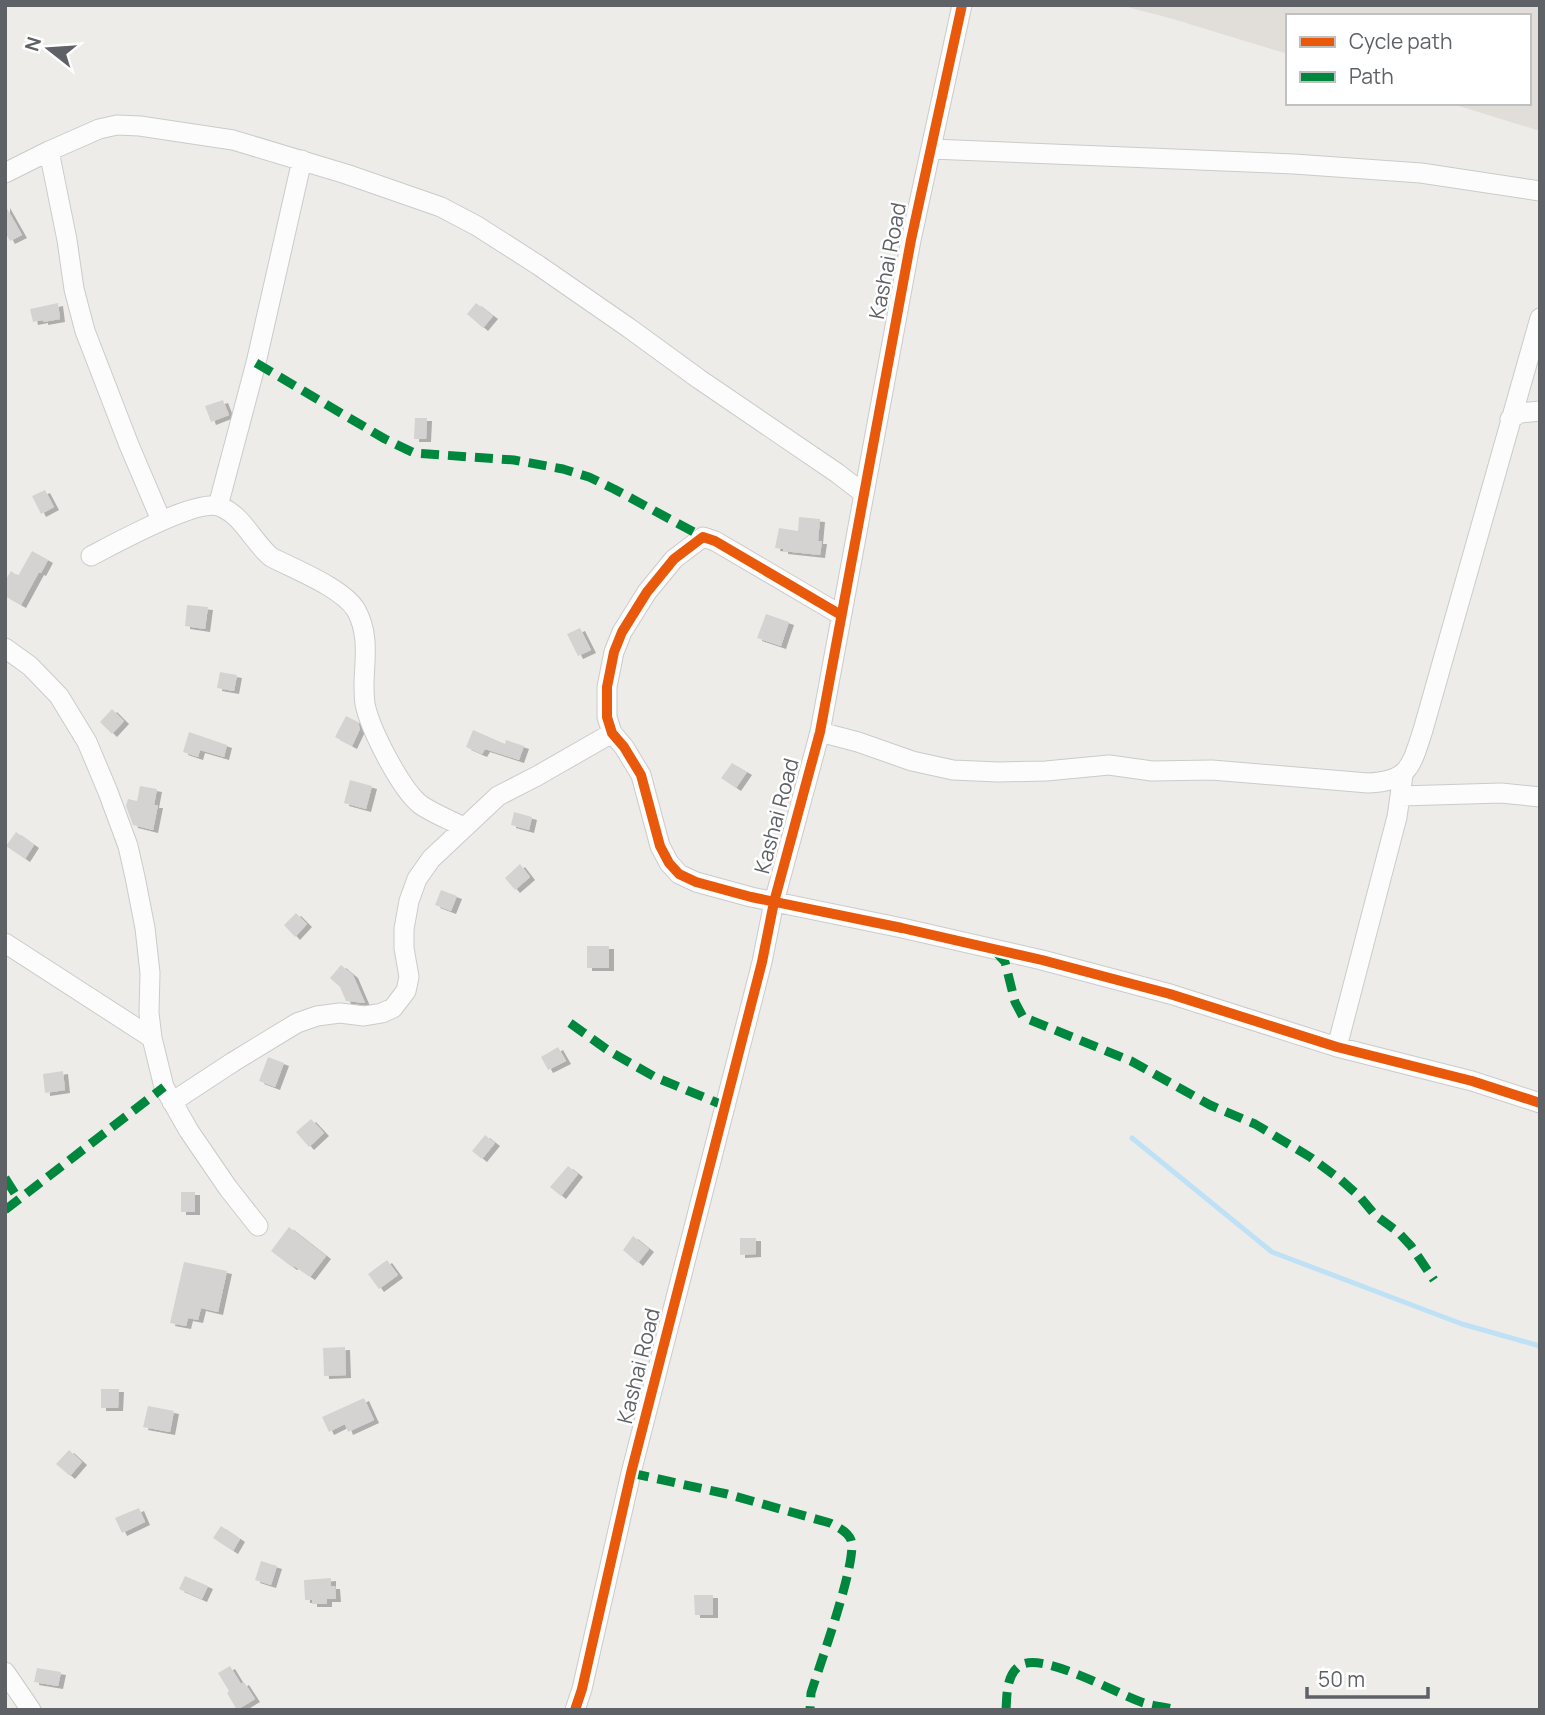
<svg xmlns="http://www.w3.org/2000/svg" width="1545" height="1715" viewBox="0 0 1545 1715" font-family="Manrope,sans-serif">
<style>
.education{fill:#e1ded9}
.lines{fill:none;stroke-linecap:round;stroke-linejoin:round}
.stream{stroke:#bfe1f6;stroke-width:5}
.building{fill:#d5d3d2;filter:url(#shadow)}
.minor-casing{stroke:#cacbcb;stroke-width:21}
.minor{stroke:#fcfcfc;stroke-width:19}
.quiet{stroke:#00873e;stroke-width:9;stroke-dasharray:18 9;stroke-linecap:butt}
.cycleway-casing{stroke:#fff;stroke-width:15}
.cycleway{stroke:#e8590c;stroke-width:10}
.labels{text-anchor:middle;stroke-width:5;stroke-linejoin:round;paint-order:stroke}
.street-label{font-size:21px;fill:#5e6266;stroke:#fff}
</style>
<defs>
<filter id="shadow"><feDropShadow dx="5" dy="3" stdDeviation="0" flood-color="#0004"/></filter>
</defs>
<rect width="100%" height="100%" fill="#eeece9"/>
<path class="education" d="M1120,5H1540V131L1449,103H1529V16H1288V54L1173,19Z"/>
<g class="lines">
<path class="stream" d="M1132,1138L1272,1252L1462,1324L1540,1346"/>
</g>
<path class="building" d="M5,205L22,235L10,241L5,232Z
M58,303L60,319L43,322V320L33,322L30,309Z
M476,303L493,316L483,328L467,314Z
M223,400L229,415L211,422L205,406Z
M415,418H427L426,439H414Z
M45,490L54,507L41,514L32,496Z
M799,517L820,519L818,541H822L820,555L783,551V549L775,548L779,528L798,531Z
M32,551L48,560L41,573L39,572L21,605L5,596V581L11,571L18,576Z
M187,605L208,607L205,629L185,626Z
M766,614L789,622L781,646L757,638Z
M580,628L591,650L578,656L567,634Z
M220,672L237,675L234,691L217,688Z
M112,709L124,721L112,734L100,722Z
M346,716L358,722L360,729L352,746L335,737Z
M473,730L505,744L506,740L524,746L519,760L485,749L482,754L466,747Z
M189,732L227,745L224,757L200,750L198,757L183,752Z
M732,763L747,772L736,788L721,778Z
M350,780L372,786L366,809L344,803Z
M140,786L157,789L154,805H158L153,830L133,825L126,806L128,799L137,801Z
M514,812L532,817L529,830L511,825Z
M16,832L34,845L25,859L6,846Z
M520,864L530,877L515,890L505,878Z
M441,890L457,896L451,911L435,905Z
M296,913L307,924L295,937L284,925Z
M587,946H609V968H587Z
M341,965L353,975L365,1003L346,1001L340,987L330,978Z
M558,1047L566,1061L548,1070L541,1057Z
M268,1057L284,1063L275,1087L259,1081Z
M63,1071L65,1090L45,1093L43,1074Z
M311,1119L324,1133L309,1147L296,1132Z
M485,1135L495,1143L482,1159L472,1151Z
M568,1166L578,1174L561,1196L550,1187Z
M181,1192H195V1212H181Z
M289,1227L326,1256L310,1277L294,1266L292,1267L271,1251Z
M633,1236L649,1249L638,1263L623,1250Z
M740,1238H756V1254L740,1255Z
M387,1260L398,1275L379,1289L368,1274Z
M184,1262L227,1271L218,1312L201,1308L198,1320L188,1318L186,1326L170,1323Z
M345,1347L346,1375L324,1376L323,1348Z
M101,1389H119L118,1408H101Z
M364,1398L374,1420L348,1432L345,1424L329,1432L322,1417Z
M148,1406L174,1411L170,1432L143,1427Z
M69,1450L82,1462L70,1476L56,1464Z
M139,1508L145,1522L122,1533L115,1518Z
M221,1526L240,1539L233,1551L213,1538Z
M261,1561L277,1566L271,1585L255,1580Z
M185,1576L208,1586L202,1599L179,1589Z
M331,1578V1586H335L336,1599H327V1604H312V1600H305L304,1580Z
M694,1595H713V1615H695Z
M230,1666L241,1684L244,1682L255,1699L237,1710L227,1693L229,1691L218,1673Z
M37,1668L61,1672L58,1686L34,1682Z"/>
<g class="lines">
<defs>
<path id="minor" d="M931,149L1294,164L1421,173L1540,191
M49,151L67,240L74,289L85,331L129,445L161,520
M5,173L49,151L99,129L117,125L140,126L233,140L346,174L441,207L477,226L538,265L629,328L699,379L837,473L863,493
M1510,419L1520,413L1540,411
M218,506L256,363L302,160
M91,556C114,544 199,497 221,507C243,516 253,542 271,557C294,569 343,588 356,610C369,633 365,657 364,682C364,689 364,697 365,704C370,729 401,790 421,805C434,814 450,820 464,827
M841,615L715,541L703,537L674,559L647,592L622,632L614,652L607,687V717L612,733L624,747L641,775L660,846L669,863L679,874L696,882L751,897L902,928L1042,960L1170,994L1337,1047L1472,1081L1540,1103
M5,648L30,666L59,696L87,742L108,792L128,846L135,877L145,928L150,973L149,1013L152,1038L164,1087L189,1131L228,1188L258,1226
M820,732L858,742L912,761L953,770L998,772L1046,771L1109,765L1152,771L1212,770L1368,783C1409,781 1411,767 1423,730L1540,318
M1401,796L1501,793L1540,797
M5,943L152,1038
M1337,1047L1397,817L1403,775
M172,1102L233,1062L297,1023L317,1016L340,1013L364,1016L382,1013L393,1008L406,991L409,977L404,948V929L409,901L417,879L431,859L498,796L537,776L612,733
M5,1672L31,1710
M575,1710L582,1689L631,1473L762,962L774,902L820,732L911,240L962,5"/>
</defs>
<use href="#minor" class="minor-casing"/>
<use href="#minor" class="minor"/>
<path class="quiet" d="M256,363L385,439L414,453L514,460L563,469L589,477L614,489L703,537
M995,951L1005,962L1015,1002L1023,1017L1131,1061L1210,1105L1255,1124L1310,1157L1341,1180L1360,1197L1375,1215L1398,1232L1411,1246L1434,1280
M570,1023L609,1051L655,1077L725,1106
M5,1178L19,1200
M5,1210L164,1087
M631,1473L727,1494L830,1523C838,1527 848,1532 851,1540C858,1560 819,1667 811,1693L810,1710
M1006,1710C1007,1695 1006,1674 1021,1665C1044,1652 1119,1695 1144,1703C1154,1706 1165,1707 1176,1710"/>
<defs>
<path id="cycleway" d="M841,615L715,541L703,537L674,559L647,592L622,632L614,652L607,687V717L612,733L624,747L641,775L660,846L669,863L679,874L696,882L751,897L902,928L1042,960L1170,994L1337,1047L1472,1081L1540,1103
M575,1710L582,1689L631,1473L762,962L774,902L820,732L911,240L962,5"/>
</defs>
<use href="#cycleway" class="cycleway-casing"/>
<use href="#cycleway" class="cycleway"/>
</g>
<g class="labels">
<g class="street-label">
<text transform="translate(888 261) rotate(-79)" y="7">Kashai Road</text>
<text transform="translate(777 816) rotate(-75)" y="7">Kashai Road</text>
<text transform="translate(639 1366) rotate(-76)" y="7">Kashai Road</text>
</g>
</g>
<rect width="1545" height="1715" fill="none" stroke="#5e6266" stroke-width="14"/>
<rect x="1286" y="14" width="245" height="91" fill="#ffffff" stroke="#bfc0c2" stroke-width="2"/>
<rect x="1300" y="37" width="35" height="10" fill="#e8590c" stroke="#bfc0c2" stroke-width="2"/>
<text x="1349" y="49" font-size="21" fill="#5e6266">Cycle path</text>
<rect x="1300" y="72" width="35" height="10" fill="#00873e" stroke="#bfc0c2" stroke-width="2"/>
<text x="1349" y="84" font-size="21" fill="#5e6266">Path</text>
<g transform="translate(49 49) rotate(287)" stroke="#ffffff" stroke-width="5" paint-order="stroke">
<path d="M0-5L12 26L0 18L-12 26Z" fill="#5e6266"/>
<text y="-10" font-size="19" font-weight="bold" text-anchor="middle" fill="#5e6266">N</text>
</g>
<path d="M1307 1687v10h121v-10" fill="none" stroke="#5e6266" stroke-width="3.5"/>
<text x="1318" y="1687" font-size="21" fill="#5e6266" stroke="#ffffff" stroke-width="5" paint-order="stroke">50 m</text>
</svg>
